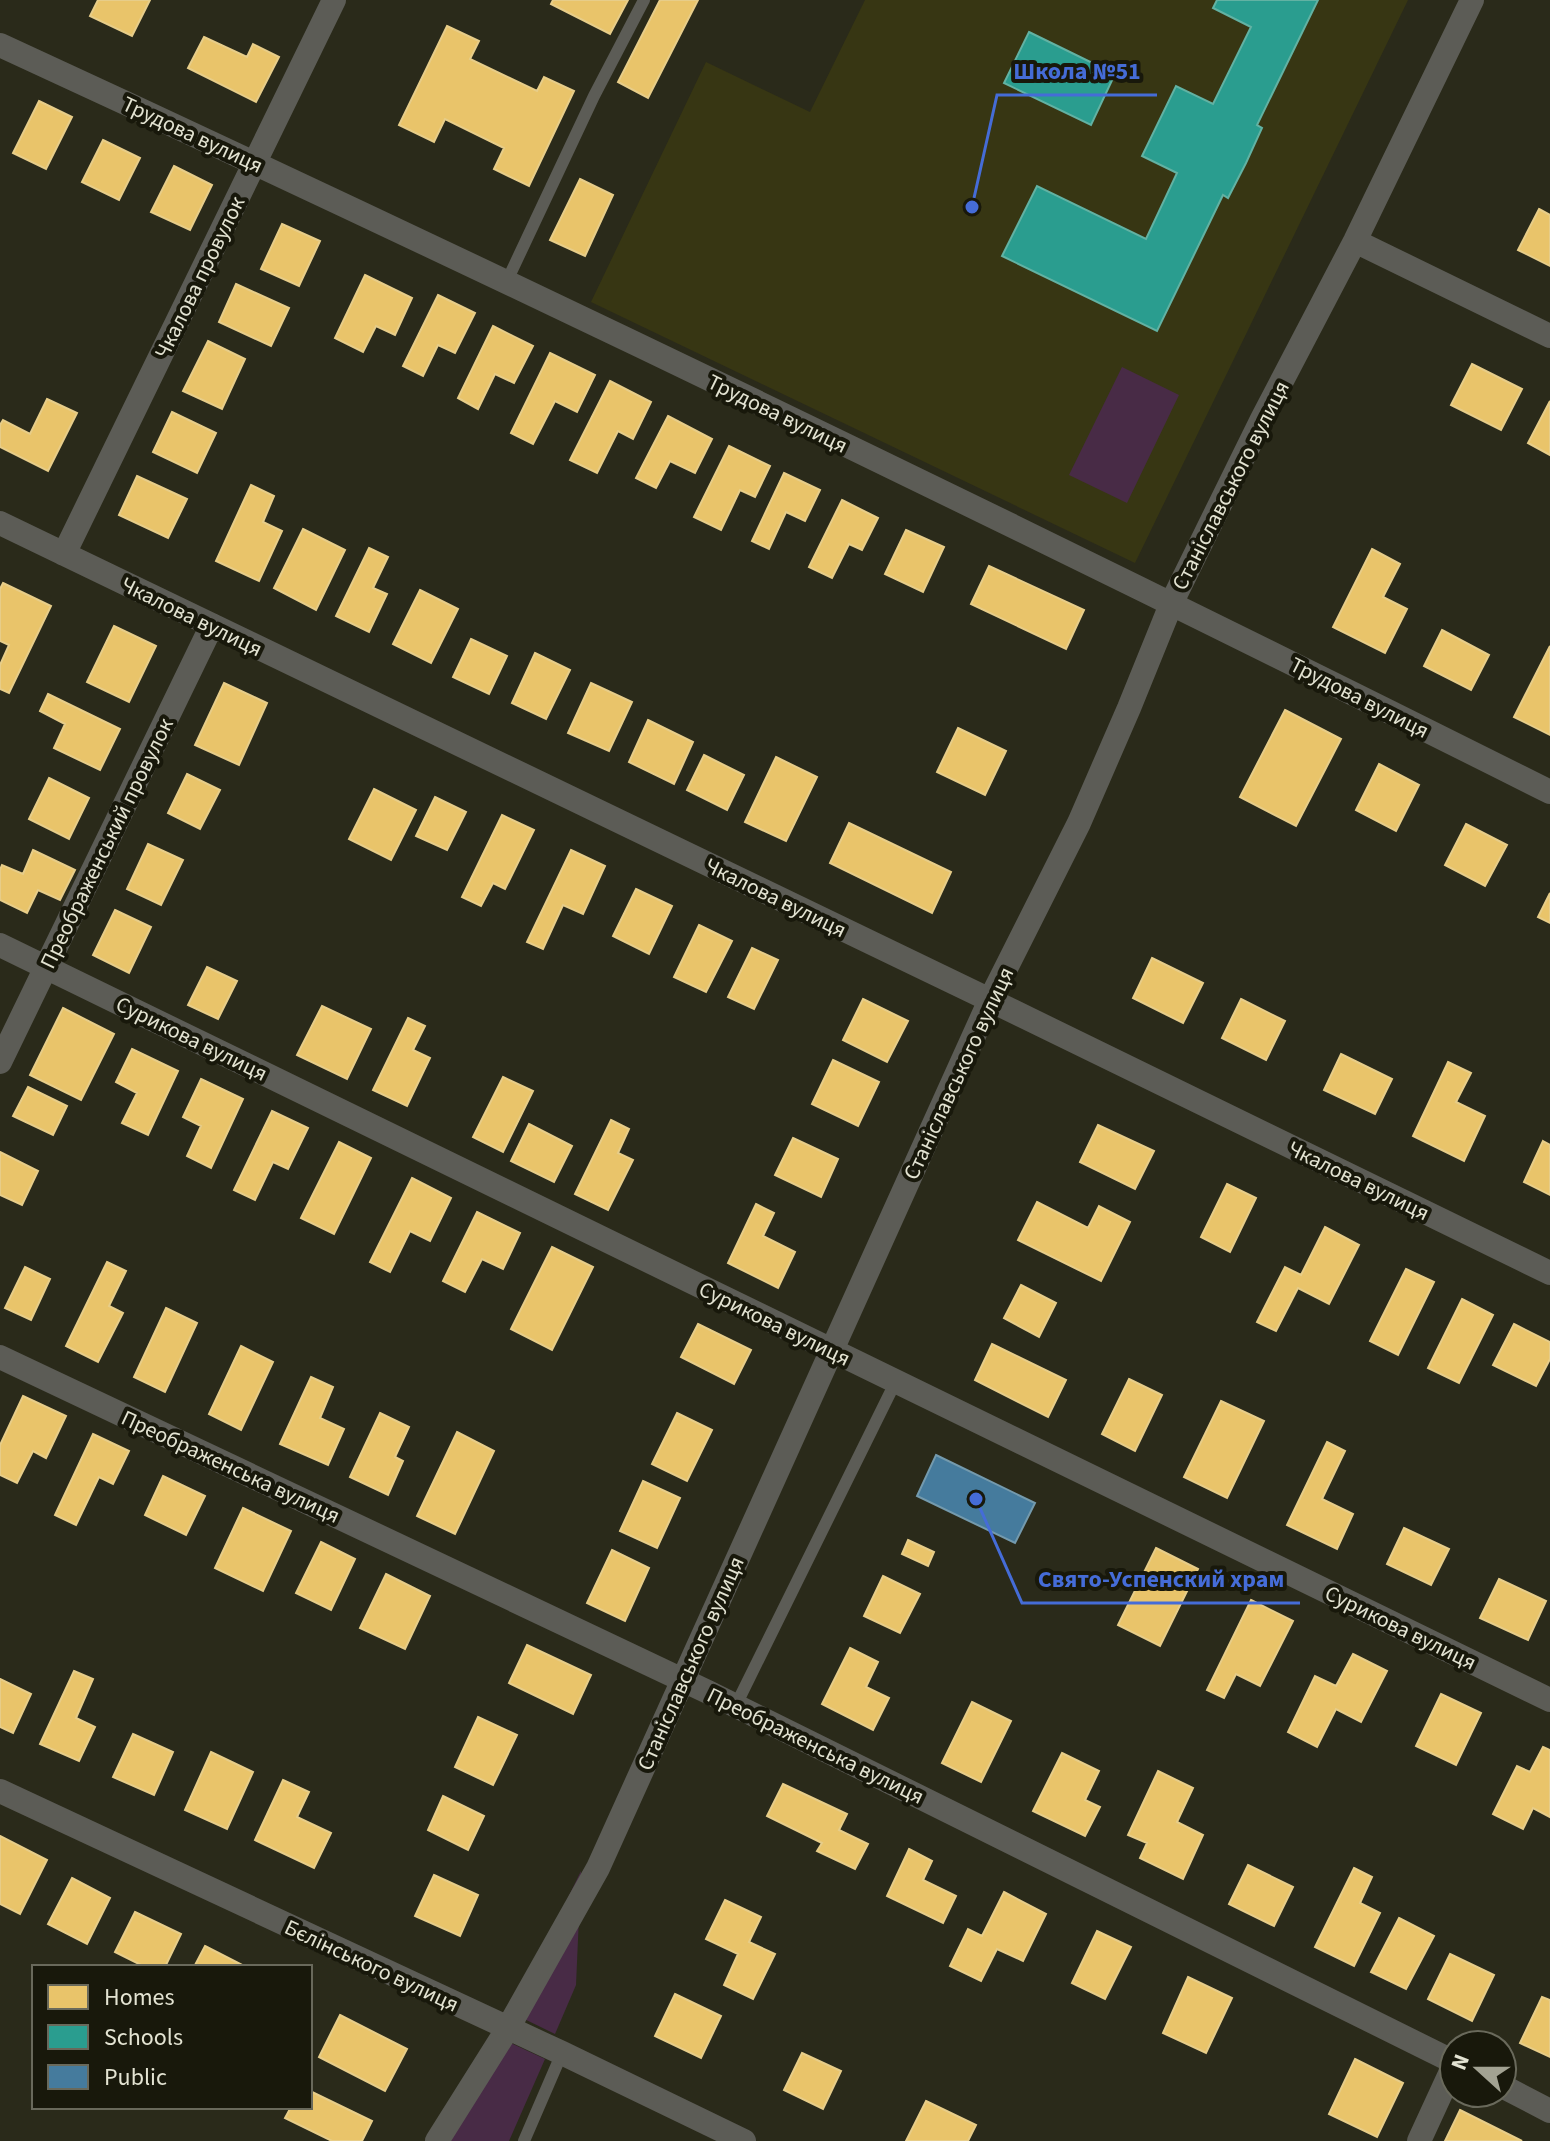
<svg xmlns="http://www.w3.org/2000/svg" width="1550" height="2141" viewBox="0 0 1550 2141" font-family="'Source Sans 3',sans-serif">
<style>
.built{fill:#373613}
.green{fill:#482b46}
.homes{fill:#e9c46a;stroke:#e7cd89;stroke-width:2}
.schools{fill:#2a9d8f;stroke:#62b2a3;stroke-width:2}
.public{fill:#457b9d;stroke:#749aad;stroke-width:2}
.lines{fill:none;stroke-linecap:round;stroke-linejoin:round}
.service{stroke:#5c5c56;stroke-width:12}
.minor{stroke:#5c5c56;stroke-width:24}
.labels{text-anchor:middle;stroke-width:8;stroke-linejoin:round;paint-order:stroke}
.street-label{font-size:22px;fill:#e3e3d2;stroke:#18180b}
.leader{fill:none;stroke:#456cd7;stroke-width:3}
.callout-dot{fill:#456cd7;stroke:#18180b;stroke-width:3}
.callout-label{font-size:24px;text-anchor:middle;font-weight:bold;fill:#456cd7;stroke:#18180b;stroke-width:8;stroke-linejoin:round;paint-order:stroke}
</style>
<rect width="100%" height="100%" fill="#2a2a1a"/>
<path class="built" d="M865,0H1408L1135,563L591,302L706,62L810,112Z"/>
<path class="green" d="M1122,367L1179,395L1127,503L1069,475Z
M581,1871L576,1985L555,2034L512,2013Z
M500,2038L545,2059L509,2141H447Z"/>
<path class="homes" d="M98,0H150L132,36L90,16Z
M553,0H628L610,34L551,4Z
M660,0H698L648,98L618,82Z
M447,26L479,41L470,59L537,91L544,77L574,91L529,186L494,169L504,148L445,119L434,142L399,125Z
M204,37L247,57L253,44L279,57L256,102L188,68Z
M39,101L72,117L46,169L13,153Z
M103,140L140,158L119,200L82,182Z
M174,166L212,185L190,230L151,212Z
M580,179L613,195L585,256L550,240Z
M1539,209L1550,215V266L1518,250Z
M282,224L320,241L299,286L261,269Z
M365,275L412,298L395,335L376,326L363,352L335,338Z
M236,284L289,308L271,346L219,322Z
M438,295L475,313L455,353L438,345L423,376L403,366Z
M493,326L533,346L514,383L495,374L478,409L458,398Z
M208,341L245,359L222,409L183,391Z
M550,353L595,375L577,412L555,401L533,444L511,433Z
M1472,364L1522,389L1501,430L1451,405Z
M610,381L651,402L633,439L618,431L597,473L570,460Z
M47,399L77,413L48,471L0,447V425L3,420L30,434Z
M1550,401V455L1528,443Z
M172,412L216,433L197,473L153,452Z
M668,416L712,439L695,473L670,461L656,488L636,478Z
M729,446L770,466L755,497L740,490L721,530L694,517Z
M784,473L820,490L805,521L786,512L769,549L752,541Z
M137,476L187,499L168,538L119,515Z
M251,485L274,496L263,522L282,531L259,581L216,561Z
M842,500L878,518L862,550L849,544L832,578L809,567Z
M303,529L345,550L316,610L274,588Z
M906,530L944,547L923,592L885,574Z
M369,548L388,557L373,588L387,594L369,632L336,616Z
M1372,549L1400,564L1383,597L1407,609L1385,653L1333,627Z
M989,566L1084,610L1066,649L971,604Z
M3,583L51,606L9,693L0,689V665L9,645L0,641V589Z
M420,590L458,609L431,663L393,644Z
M114,626L156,646L129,702L87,682Z
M1442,630L1489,655L1471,690L1424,666Z
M471,639L507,656L489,694L453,677Z
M1550,646V735L1514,717Z
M535,653L570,670L546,719L512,703Z
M224,683L267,703L239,765L195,745Z
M591,683L632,702L609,751L568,733Z
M48,694L120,729L100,770L54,748L65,724L40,711Z
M1285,710L1341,739L1296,826L1240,797Z
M648,720L693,742L674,784L629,762Z
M958,728L1006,751L985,795L937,772Z
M704,755L744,775L727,810L687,790Z
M776,757L817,777L786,841L745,822Z
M1379,764L1419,785L1396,831L1356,810Z
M187,774L220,790L200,829L168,813Z
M49,778L89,798L69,839L29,819Z
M374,789L416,810L391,860L349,839Z
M435,797L466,812L447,850L416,836Z
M502,815L534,830L505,889L493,883L481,906L462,897Z
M849,823L951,872L932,913L830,863Z
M1466,824L1507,845L1485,886L1445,865Z
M148,844L183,860L161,905L127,889Z
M33,850L75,870L60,900L38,890L27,913L0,900V870L2,865L23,874Z
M571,850L605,866L583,914L563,905L543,949L527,942Z
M636,889L672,906L649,954L613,936Z
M1550,893V923L1538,917Z
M115,910L151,927L129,973L93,955Z
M699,925L732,941L706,992L674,977Z
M752,948L778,960L754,1009L728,997Z
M1152,958L1203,983L1183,1023L1133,998Z
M207,967L237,981L218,1019L188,1005Z
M863,999L908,1021L887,1062L843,1040Z
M1241,999L1285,1021L1266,1060L1222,1038Z
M322,1006L371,1029L347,1079L297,1055Z
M63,1008L114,1034L81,1100L30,1075Z
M408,1018L425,1026L413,1050L430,1058L407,1106L373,1090Z
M132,1049L178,1071L148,1135L122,1123L137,1093L116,1082Z
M1341,1054L1392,1079L1375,1114L1324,1090Z
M833,1060L879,1082L858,1126L812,1104Z
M1448,1062L1471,1073L1456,1102L1485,1116L1464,1161L1413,1136Z
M503,1077L533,1091L503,1152L473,1137Z
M201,1079L243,1099L211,1168L187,1156L201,1126L183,1117Z
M28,1087L67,1106L53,1135L13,1116Z
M272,1111L308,1128L288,1169L273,1162L255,1200L234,1190Z
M611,1120L629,1129L618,1153L633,1160L608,1210L575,1194Z
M529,1124L572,1146L554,1182L511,1161Z
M1098,1125L1154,1151L1135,1189L1080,1162Z
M793,1138L838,1159L821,1197L775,1175Z
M1543,1141L1550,1145V1195L1524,1182Z
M339,1142L371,1158L334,1234L301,1218Z
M0,1152L38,1171L22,1205L0,1195Z
M412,1178L451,1198L430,1241L410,1231L390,1272L370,1262Z
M1227,1184L1256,1198L1230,1252L1201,1237Z
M1037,1202L1088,1228L1099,1206L1130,1222L1101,1281L1018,1240Z
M756,1204L774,1213L763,1236L795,1252L778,1288L728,1263Z
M477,1212L520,1233L503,1269L482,1259L465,1292L443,1281Z
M1325,1227L1359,1245L1329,1304L1298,1288L1276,1331L1257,1322L1285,1267L1301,1275Z
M552,1247L593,1267L552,1350L511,1329Z
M107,1262L126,1271L109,1306L123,1313L98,1362L66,1346Z
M25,1267L50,1279L31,1320L5,1308Z
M1406,1269L1434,1282L1398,1355L1370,1341Z
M1021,1285L1056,1303L1039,1337L1004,1318Z
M1462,1299L1493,1315L1459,1383L1428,1368Z
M166,1308L197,1323L165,1392L134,1377Z
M698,1324L751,1350L734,1384L681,1357Z
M1514,1324L1550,1342V1359L1536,1386L1493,1365Z
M992,1344L1066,1380L1048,1417L975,1380Z
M241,1346L273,1362L241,1430L209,1414Z
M311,1377L333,1387L320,1418L344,1429L328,1465L280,1444Z
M1129,1379L1162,1395L1135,1451L1102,1434Z
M23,1396L66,1416L46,1458L33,1451L17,1483L0,1475V1445Z
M1221,1401L1264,1421L1227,1498L1184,1477Z
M380,1413L409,1427L395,1457L403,1461L388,1495L350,1477Z
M677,1413L712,1430L687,1481L652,1464Z
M457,1432L494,1451L455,1534L417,1516Z
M93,1434L129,1451L113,1484L99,1477L76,1525L55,1515Z
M1327,1442L1345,1451L1322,1499L1353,1514L1337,1549L1287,1525Z
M163,1476L205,1496L186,1535L145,1515Z
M643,1481L680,1498L657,1548L620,1531Z
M243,1508L291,1531L263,1591L215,1568Z
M1404,1528L1449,1549L1431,1585L1387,1564Z
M908,1540L934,1552L928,1566L902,1554Z
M321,1542L355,1559L331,1610L296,1593Z
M1156,1548L1198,1569L1160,1646L1118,1625Z
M612,1550L649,1568L625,1621L587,1603Z
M386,1574L430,1596L405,1649L360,1628Z
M883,1576L920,1594L900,1633L864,1616Z
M1499,1579L1546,1601L1528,1640L1480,1618Z
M1251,1600L1293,1621L1260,1686L1236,1674L1224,1698L1207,1690Z
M527,1645L591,1675L573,1714L509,1683Z
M850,1648L878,1662L866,1687L889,1698L873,1730L822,1704Z
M1353,1654L1387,1671L1361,1722L1336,1709L1317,1747L1288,1732L1315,1676L1336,1686Z
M74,1671L93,1679L76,1718L95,1727L79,1761L40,1744Z
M0,1679L31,1694L13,1733L0,1727Z
M1441,1694L1481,1713L1456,1765L1416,1746Z
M972,1702L1011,1721L981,1782L942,1763Z
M478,1717L517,1735L493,1785L455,1767Z
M133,1734L173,1752L154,1795L113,1777Z
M1543,1747L1550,1750V1817L1533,1808L1523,1829L1493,1814L1517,1766L1530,1772Z
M211,1752L253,1772L227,1829L185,1810Z
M1062,1753L1099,1771L1085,1800L1100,1807L1085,1836L1033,1811Z
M1158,1771L1193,1788L1177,1822L1203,1835L1183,1879L1140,1858L1147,1843L1128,1835Z
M283,1780L309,1792L297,1817L331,1833L314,1868L255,1840Z
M783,1784L847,1814L839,1830L868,1844L855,1869L817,1851L822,1843L767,1816Z
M443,1796L484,1816L468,1850L428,1830Z
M0,1836L47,1860L20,1914L0,1904Z
M909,1849L932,1861L923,1880L956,1896L943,1923L887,1896Z
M1248,1865L1293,1887L1274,1926L1229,1904Z
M1354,1868L1372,1877L1360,1903L1380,1913L1354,1966L1315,1947Z
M434,1875L478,1895L460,1936L415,1916Z
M72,1878L110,1898L87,1944L48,1924Z
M1004,1892L1046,1914L1023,1961L997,1949L981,1981L950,1966L968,1929L982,1936Z
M725,1900L761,1917L749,1942L775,1954L753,1999L724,1985L738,1954L706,1939Z
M135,1912L181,1934L165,1967H145L115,1952Z
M1399,1918L1434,1936L1406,1989L1371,1972Z
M1097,1931L1131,1947L1105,1999L1072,1983Z
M205,1946L246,1967H194Z
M1450,1954L1494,1975L1472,2021L1428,1999Z
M1188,1977L1232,1998L1206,2053L1163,2033Z
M675,1994L721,2016L701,2058L655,2036Z
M1542,1997L1550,2000V2057L1520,2043Z
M340,2015L407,2049L385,2091L319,2057Z
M802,2053L841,2071L823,2109L784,2090Z
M1355,2059L1403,2083L1377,2137L1329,2114Z
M310,2091L372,2121L362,2141H332L285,2118L291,2107H310Z
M926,2101L976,2125L968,2141H906Z
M1460,2110L1522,2141H1445Z"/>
<path class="schools" d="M1217,0H1318L1257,125L1262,128L1246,163L1228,198L1223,195L1157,331L1002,256L1037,186L1146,239L1177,173L1142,156L1176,86L1213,104L1251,27L1213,8Z
M1029,32L1115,74L1091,125L1004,83Z"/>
<path class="public" d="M936,1455L1035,1503L1015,1543L917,1496Z"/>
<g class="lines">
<path class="service" d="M506,283L594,96L644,0
M736,1705L895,1383
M524,2141L562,2053"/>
<path class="minor" d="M0,45C521,285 1037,535 1550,792
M1355,241L1550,336
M0,523L990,1000L1550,1273
M64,554L334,0
M0,945L1550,1700
M0,1062L212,625
M0,1357L708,1692L1454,2062
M0,1791L562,2053L744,2141
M1502,2086L1550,2111
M437,2141L508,2028L598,1868L990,1000L1079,823L1129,708L1172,602L1262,419L1355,241L1472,0
M1419,2141L1454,2065"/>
</g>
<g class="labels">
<g class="street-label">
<text transform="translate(193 134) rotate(25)" y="8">Трудова вулиця</text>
<text transform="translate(199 277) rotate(-64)" y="8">Чкалова провулок</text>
<text transform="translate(778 413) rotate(26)" y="8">Трудова вулиця</text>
<text transform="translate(1230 485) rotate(-63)" y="8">Станіславського вулиця</text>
<text transform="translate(192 616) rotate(26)" y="8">Чкалова вулиця</text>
<text transform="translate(1360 697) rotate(27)" y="8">Трудова вулиця</text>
<text transform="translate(106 843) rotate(-64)" y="8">Преображенський провулок</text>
<text transform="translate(776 897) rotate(26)" y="8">Чкалова вулиця</text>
<text transform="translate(192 1038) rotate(26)" y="8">Сурикова вулиця</text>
<text transform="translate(958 1073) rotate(-65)" y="8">Станіславського вулиця</text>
<text transform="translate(1359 1180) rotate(26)" y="8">Чкалова вулиця</text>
<text transform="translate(775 1323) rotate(26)" y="8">Сурикова вулиця</text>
<text transform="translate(231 1466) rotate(25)" y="8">Преображенська вулиця</text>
<text transform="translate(1401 1627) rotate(26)" y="8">Сурикова вулиця</text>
<text transform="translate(690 1663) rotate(-66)" y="8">Станіславського вулиця</text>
<text transform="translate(816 1745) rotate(26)" y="8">Преображенська вулиця</text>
<text transform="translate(372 1965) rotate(25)" y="8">Бєлінського вулиця</text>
</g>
</g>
<path class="leader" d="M972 207L997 95H1157M976 1499L1022 1603H1300"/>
<g class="callout-dot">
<circle cx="972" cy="207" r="8"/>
<circle cx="976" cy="1499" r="8"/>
</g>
<g class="callout-label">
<text x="1077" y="79">Школа №51</text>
<text x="1161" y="1587">Свято-Успенский храм</text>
</g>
<rect x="32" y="1965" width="280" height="144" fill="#18180b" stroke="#69695b" stroke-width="2"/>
<rect x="48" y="1985" width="40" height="24" fill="#e9c46a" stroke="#69695b" stroke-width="2"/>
<text x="104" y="2005" font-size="24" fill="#e3e3d2">Homes</text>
<rect x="48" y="2025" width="40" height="24" fill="#2a9d8f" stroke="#69695b" stroke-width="2"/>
<text x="104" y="2045" font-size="24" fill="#e3e3d2">Schools</text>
<rect x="48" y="2065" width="40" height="24" fill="#457b9d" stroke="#69695b" stroke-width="2"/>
<text x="104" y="2085" font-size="24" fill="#e3e3d2">Public</text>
<g transform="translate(1478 2069) rotate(291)"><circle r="38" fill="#18180b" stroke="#69695b" stroke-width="2"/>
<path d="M0-6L14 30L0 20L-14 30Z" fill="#a2a292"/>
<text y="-12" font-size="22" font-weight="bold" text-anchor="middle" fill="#e3e3d2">N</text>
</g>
</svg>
